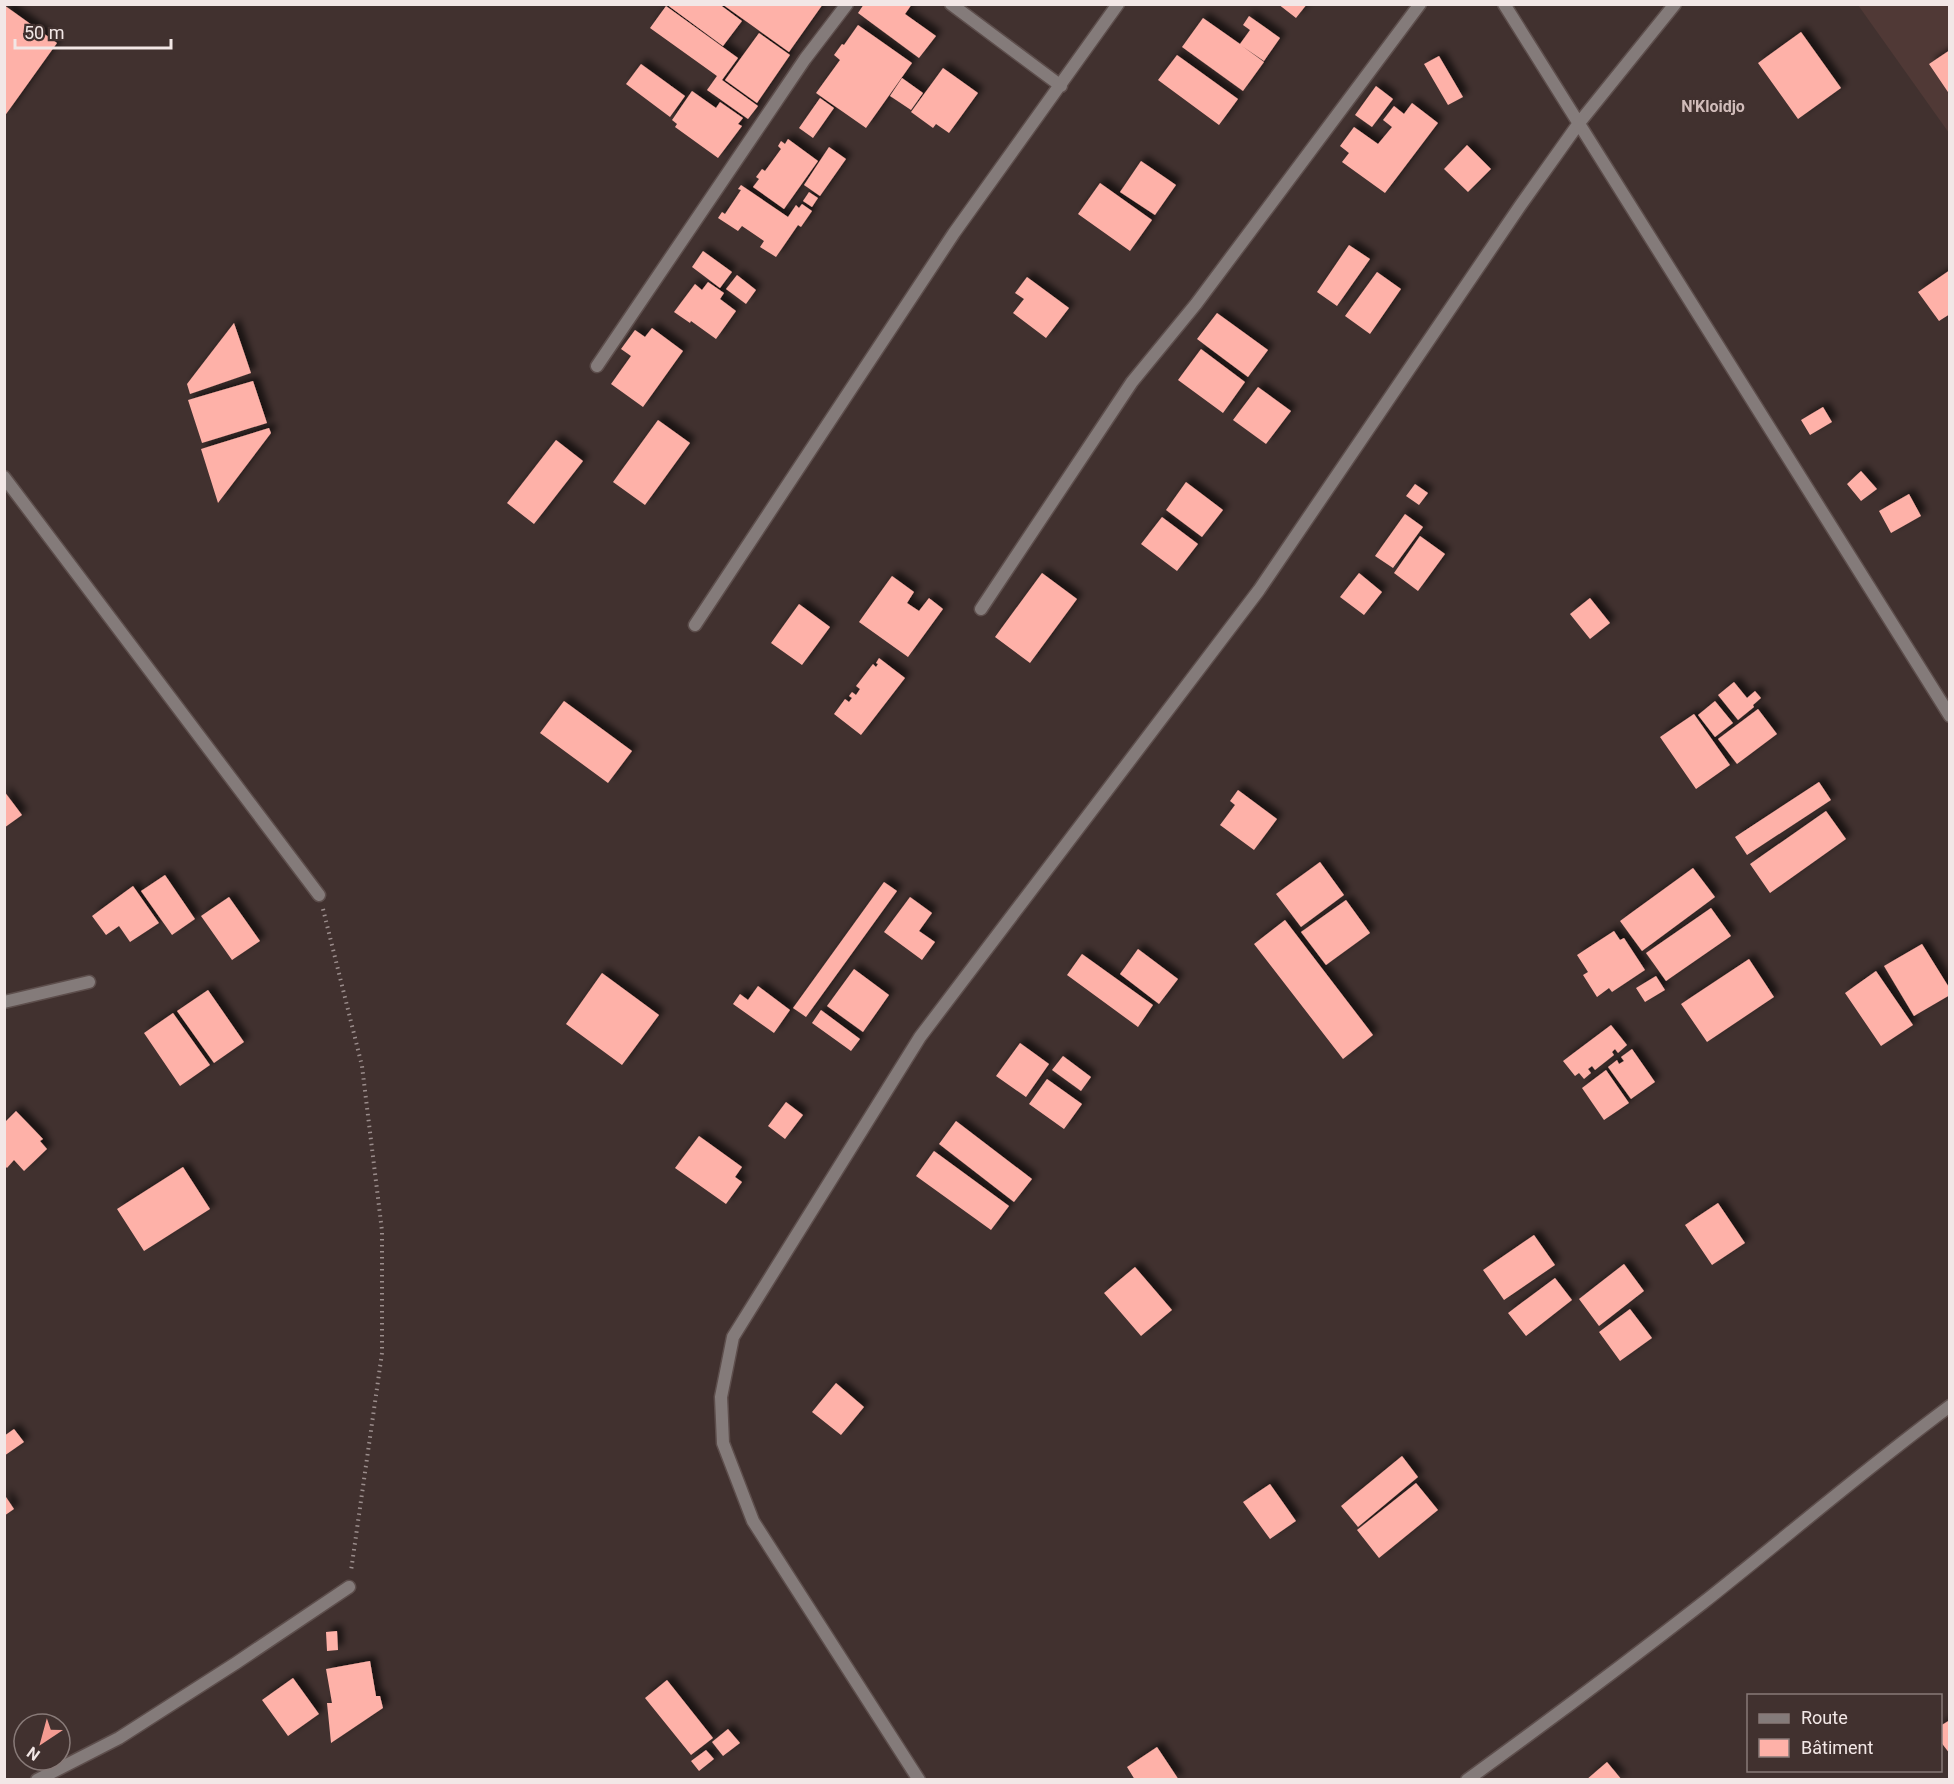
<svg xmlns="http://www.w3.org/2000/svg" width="1954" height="1784" viewBox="0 0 1954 1784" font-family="Roboto,sans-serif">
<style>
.built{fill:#503936}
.building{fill:#feb1a8;filter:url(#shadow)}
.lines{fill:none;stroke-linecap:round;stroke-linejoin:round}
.street-casing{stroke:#5d4e4c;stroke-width:15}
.path{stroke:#9b8d8c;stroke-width:4;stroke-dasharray:1.5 4.5;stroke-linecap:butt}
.street{stroke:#847b7a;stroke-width:12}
.labels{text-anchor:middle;stroke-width:6;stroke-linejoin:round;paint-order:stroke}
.neighbourhood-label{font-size:16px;font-weight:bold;fill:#d1bcba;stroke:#41312f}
</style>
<defs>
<filter id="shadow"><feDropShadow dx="5.5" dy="-5.5" stdDeviation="3" flood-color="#0009"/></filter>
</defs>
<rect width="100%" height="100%" fill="#41312f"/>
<path class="built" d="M1858,5H1949V133Z"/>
<path class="building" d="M666,4H719L742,21L723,46Z
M722,4H823L789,52Z
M864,4H912L905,14L936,36L919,58L858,13Z
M1278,4H1307L1296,18Z
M4,5L57,43L4,117Z
M666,6L738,58L722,80L758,106L748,119L707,90L717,76L650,28Z
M1249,16L1280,38L1264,61L1242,46L1264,62L1243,91L1182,47L1203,18L1240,44L1250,30L1243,25Z
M858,25L912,63L866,128L816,93L840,60L834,55L842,44L844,45Z
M1801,32L1841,88L1798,119L1758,63Z
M759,33L790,55L757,103L725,80Z
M1950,50V95L1929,64Z
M1177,55L1238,99L1219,125L1158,80Z
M1439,56L1463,97L1448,105L1424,64Z
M641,64L685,96L670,117L626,84Z
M943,68L978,93L949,133L936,124L933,128L911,112Z
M902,78L923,93L911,110L890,96Z
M1376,86L1393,99L1372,127L1355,115Z
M692,91L716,108L720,102L743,118L738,124L742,126L718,158L675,127L677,124L672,120Z
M820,98L834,108L813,138L799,128Z
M1412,103L1438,123L1385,193L1342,162L1349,153L1340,146L1354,127L1378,144L1392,127L1383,120L1394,106L1404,114Z
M788,139L818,161L784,209L753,187L759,179L756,177L762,169L765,171L781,149L778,146L781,141L785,144Z
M1467,145L1491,169L1468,192L1444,169Z
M829,147L846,159L820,196L804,185Z
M1141,161L1176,185L1155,215L1120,192Z
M1100,183L1152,220L1130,251L1078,214Z
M741,185L788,217L796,205L799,208L802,204L812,211L801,227L798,225L776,257L760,247L764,241L742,226L738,231L718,218L722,212L725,214L741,190L738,189Z
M809,192L818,198L812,207L803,201Z
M1349,245L1370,259L1337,306L1317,292Z
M703,251L732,272L720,288L692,267Z
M1950,270V314L1939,321L1918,292Z
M1377,272L1401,289L1370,334L1345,316Z
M737,275L756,290L746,304L726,289Z
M1027,277L1069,308L1046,338L1013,313L1024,299L1015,293Z
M708,282L724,293L720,299L736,311L716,339L691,321L690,323L674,312L695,284L702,290Z
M1217,313L1268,350L1248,377L1197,339Z
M234,323L251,373L190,394L187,384Z
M652,328L683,351L643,407L611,384L631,356L621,349L635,330L645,337Z
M1201,349L1245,382L1223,413L1178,380Z
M253,381L267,423L202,443L188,400Z
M1258,387L1291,411L1266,444L1233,420Z
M1823,407L1832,422L1810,435L1801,420Z
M658,420L690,443L645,505L613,482Z
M269,428L271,433L218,503L201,449Z
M556,440L583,461L534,524L507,503Z
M1861,471L1877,489L1861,501L1847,484Z
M1186,482L1223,510L1202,537L1166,510Z
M1415,484L1428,493L1419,505L1406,496Z
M1909,494L1921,516L1891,533L1879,511Z
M1405,514L1423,527L1393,568L1375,556Z
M1162,517L1198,544L1177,571L1141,544Z
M1420,536L1445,554L1418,591L1394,573Z
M1042,573L1077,599L1030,663L995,637Z
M1359,573L1382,592L1364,615L1340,597Z
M892,576L914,592L907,603L919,611L929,598L943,609L908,657L859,622Z
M1590,598L1610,623L1590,639L1570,614Z
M799,604L830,627L802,665L771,643Z
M879,658L905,678L861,735L834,714L845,699L849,702L852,698L849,696L852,692L856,695L860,689L856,686L873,664L876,667L878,664L876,663Z
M1734,682L1747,698L1755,691L1761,698L1753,705L1754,707L1738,720L1718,695Z
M564,701L632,751L608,783L540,733Z
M1715,701L1733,723L1715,737L1698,715Z
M1758,709L1777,734L1737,764L1718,739Z
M1694,714L1730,765L1696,789L1660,737Z
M1819,782L1831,800L1747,855L1735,837Z
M1238,790L1277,819L1254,850L1220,825L1235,805L1230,801Z
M4,791L22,815L4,828Z
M1826,811L1846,839L1770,893L1750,864Z
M1320,862L1344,895L1301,927L1276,894Z
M1693,868L1715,897L1642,951L1620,921Z
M165,875L195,919L172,935L141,891Z
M884,882L897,891L806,1017L793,1008Z
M133,886L159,923L130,942L119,926L106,935L92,916Z
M229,897L260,941L232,960L201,916Z
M910,897L932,913L919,931L935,942L922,960L884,932Z
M1346,900L1370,933L1326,965L1301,932Z
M1711,908L1731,936L1666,981L1646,953Z
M1285,920L1373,1035L1343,1059L1254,944Z
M1614,931L1620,940L1624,938L1645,970L1612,992L1609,988L1597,997L1583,975L1588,972L1577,955Z
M1922,944L1950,989V995L1914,1016L1884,966Z
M1138,949L1178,979L1159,1004L1120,974Z
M1082,954L1153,1005L1138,1027L1067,975Z
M1749,959L1774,997L1707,1042L1681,1004Z
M854,969L889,995L863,1032L827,1006Z
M1876,971L1913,1025L1881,1046L1845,993Z
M602,973L659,1015L622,1065L566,1024Z
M1656,976L1665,990L1645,1002L1636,988Z
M758,986L790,1010L774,1033L733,1004L740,994L748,1000Z
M208,990L244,1042L214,1063L177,1011Z
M821,1010L860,1039L851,1051L812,1023Z
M173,1013L210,1065L180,1086L144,1033Z
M1611,1025L1627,1045L1618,1053L1615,1049L1612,1052L1614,1055L1595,1070L1592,1066L1588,1069L1591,1073L1584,1079L1579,1073L1575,1076L1563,1061Z
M1020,1043L1049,1064L1026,1097L996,1076Z
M1632,1049L1655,1082L1631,1099L1608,1067L1617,1060L1619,1064L1624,1061L1621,1057Z
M1063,1056L1091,1077L1081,1091L1052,1070Z
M1606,1070L1629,1103L1604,1120L1582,1088Z
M1047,1079L1082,1104L1064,1129L1029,1104Z
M786,1102L803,1115L785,1139L768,1126Z
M16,1111L43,1139L40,1141L47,1149L24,1171L14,1160L7,1168L4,1165V1123Z
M956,1121L1032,1179L1014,1202L939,1144Z
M699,1136L742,1167L735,1177L742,1182L726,1204L675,1168Z
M934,1151L1009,1206L991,1230L916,1176Z
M183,1167L210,1209L144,1251L117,1209Z
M1718,1203L1745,1243L1712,1265L1685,1225Z
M1534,1235L1555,1265L1504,1300L1483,1270Z
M1624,1264L1644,1291L1599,1326L1579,1299Z
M1135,1267L1172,1310L1141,1336L1104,1293Z
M1555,1278L1572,1300L1526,1336L1508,1313Z
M1630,1309L1652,1338L1620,1361L1599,1332Z
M836,1383L864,1407L841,1435L812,1412Z
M14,1429L24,1442L4,1456V1436Z
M1402,1456L1418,1477L1358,1527L1341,1506Z
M1416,1483L1438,1510L1379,1558L1357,1530Z
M1270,1484L1296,1521L1270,1539L1243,1502Z
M4,1494L14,1509L4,1516Z
M337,1631L338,1650L327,1651L326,1632Z
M370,1661L376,1696H380L383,1708L331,1743L327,1703H332L326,1669Z
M293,1678L319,1714L288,1736L262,1700Z
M667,1680L713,1738L691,1755L645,1698Z
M1950,1720V1754L1940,1741V1726Z
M728,1729L740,1743L723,1756L712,1742Z
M1157,1747L1179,1780H1135L1127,1767Z
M706,1750L714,1759L699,1771L691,1761Z
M1607,1762L1622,1780H1586Z"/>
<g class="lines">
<defs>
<path id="street" d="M951,4L1061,86
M1504,4L1950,716
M597,366L805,59L847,4
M4,477L319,895
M981,609L1132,382L1196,304L1420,4
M695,625L954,233L1118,4
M4,1002L89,982
M37,1780L119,1738L236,1663L349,1587
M919,1780L753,1521L723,1443L721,1397L733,1337L920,1037L1259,590L1520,206L1579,123L1675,4
M1467,1780C1547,1722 1626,1663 1704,1602C1786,1537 1865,1469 1950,1406"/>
</defs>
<use href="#street" class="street-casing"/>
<path class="path" d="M323,909L362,1066L382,1231V1353L351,1571"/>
<use href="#street" class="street"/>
</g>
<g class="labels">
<g class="neighbourhood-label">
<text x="1713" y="112">N'Kloidjo</text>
</g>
</g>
<rect width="1954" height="1784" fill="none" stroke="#f2e7e6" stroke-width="12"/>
<rect x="1747" y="1694" width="195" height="78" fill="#41312f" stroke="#887a78" stroke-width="1.5"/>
<rect x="1759" y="1714" width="30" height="9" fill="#847b7a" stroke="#887a78" stroke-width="1.5"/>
<text x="1801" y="1724" font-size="18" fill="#f2e7e6">Route</text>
<rect x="1759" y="1739" width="30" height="18" fill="#feb1a8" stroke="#887a78" stroke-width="1.5"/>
<text x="1801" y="1754" font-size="18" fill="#f2e7e6">Bâtiment</text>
<g transform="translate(42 1742) rotate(216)"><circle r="28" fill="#41312f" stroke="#887a78" stroke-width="1.5"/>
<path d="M0-4.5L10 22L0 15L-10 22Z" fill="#f59c92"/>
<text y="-9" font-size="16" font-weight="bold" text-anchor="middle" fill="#f2e7e6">N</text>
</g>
<path d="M15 39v9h156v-9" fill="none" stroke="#f2e7e6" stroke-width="3"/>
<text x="24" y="39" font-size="18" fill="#f2e7e6" stroke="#41312f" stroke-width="4.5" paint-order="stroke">50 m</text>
</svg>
